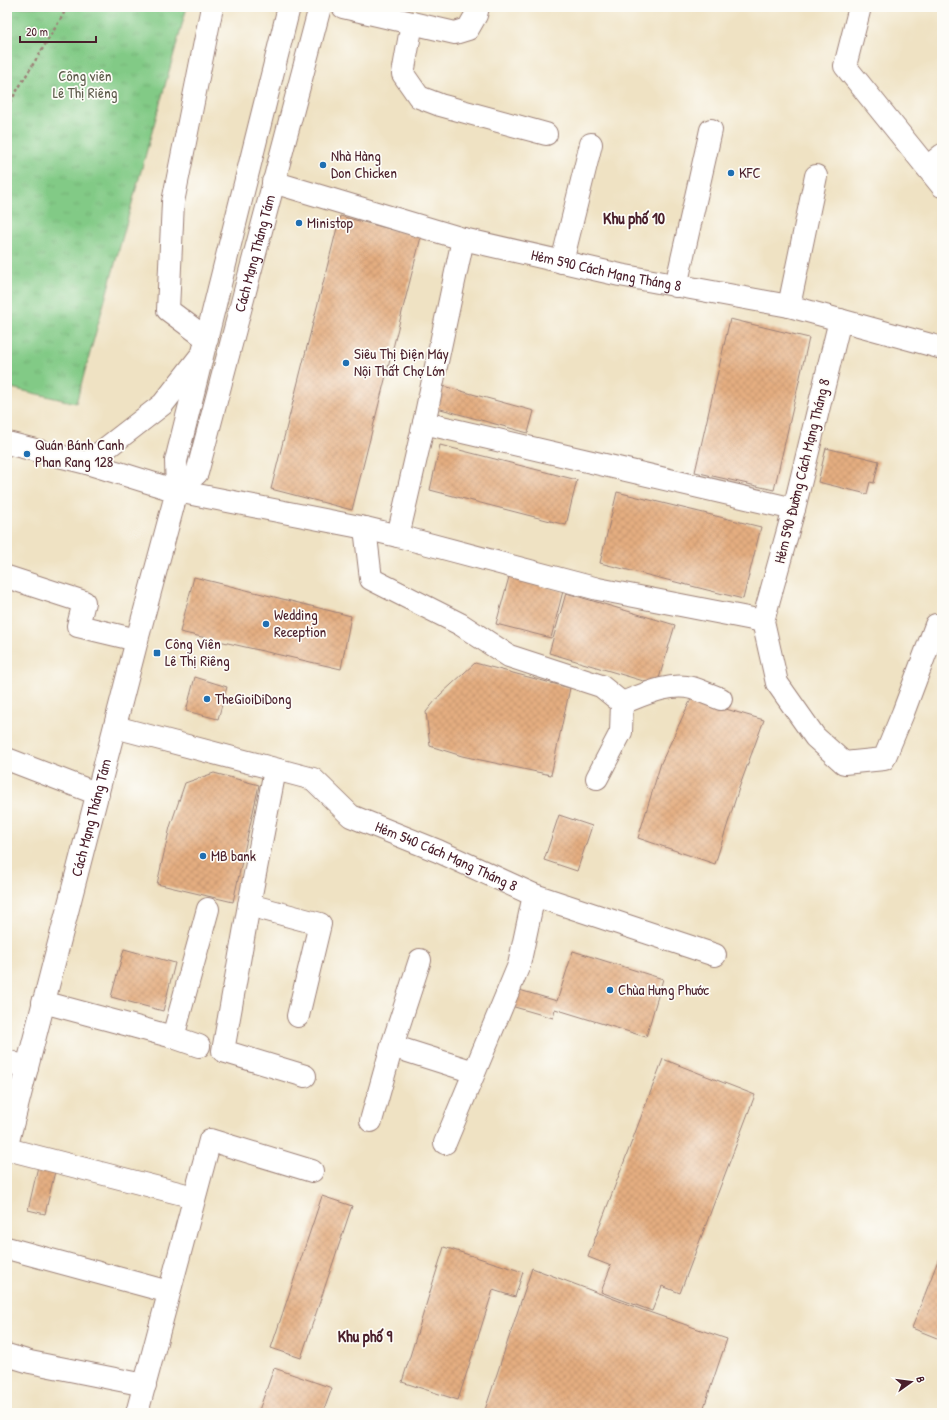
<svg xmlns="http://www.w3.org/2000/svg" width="949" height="1420" viewBox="0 0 949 1420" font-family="'Patrick Hand',sans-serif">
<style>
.park{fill:url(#park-tufts);stroke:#667458}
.building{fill:url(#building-cross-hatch)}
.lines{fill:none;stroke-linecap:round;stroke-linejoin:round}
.minor-casing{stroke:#9c8077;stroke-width:24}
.major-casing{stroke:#9c8077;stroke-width:24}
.path{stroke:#9c8077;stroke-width:2.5;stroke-dasharray:3 3;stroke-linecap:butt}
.minor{stroke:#fff;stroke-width:22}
.major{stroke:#fff;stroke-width:22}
.poi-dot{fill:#1f6fb2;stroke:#fdfcf7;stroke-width:1.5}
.labels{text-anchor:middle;stroke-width:3.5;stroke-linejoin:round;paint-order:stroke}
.park-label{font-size:15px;fill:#5e5b4b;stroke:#fdfcf7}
.poi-label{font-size:15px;fill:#4a1f2b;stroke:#fdfcf7;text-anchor:start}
.street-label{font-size:15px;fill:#4a1f2b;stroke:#fdfcf7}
.neighbourhood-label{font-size:16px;font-weight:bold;fill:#4a1f2b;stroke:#fdfcf7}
</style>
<defs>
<pattern id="park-tufts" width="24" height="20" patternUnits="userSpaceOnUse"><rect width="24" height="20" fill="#82ca86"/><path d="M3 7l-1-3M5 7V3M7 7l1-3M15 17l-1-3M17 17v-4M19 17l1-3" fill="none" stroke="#72ad74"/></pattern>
<pattern id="building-cross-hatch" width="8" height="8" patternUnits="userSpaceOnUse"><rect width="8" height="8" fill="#e4ad80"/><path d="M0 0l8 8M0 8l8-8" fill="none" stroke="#c5946f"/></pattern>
</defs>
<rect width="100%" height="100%" fill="#fdfcf7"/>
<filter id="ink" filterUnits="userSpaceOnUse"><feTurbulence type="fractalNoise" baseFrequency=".025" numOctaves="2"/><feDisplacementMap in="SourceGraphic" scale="8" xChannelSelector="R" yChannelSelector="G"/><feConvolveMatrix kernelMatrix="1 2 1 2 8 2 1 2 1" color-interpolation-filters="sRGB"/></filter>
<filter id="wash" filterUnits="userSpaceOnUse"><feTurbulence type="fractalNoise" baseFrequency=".012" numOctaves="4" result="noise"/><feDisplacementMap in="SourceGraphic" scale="16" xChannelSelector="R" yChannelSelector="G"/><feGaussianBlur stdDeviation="0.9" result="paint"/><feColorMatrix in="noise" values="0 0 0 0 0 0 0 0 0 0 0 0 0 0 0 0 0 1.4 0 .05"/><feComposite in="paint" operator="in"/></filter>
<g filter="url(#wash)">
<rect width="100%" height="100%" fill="#efe2c3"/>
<path class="park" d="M7,7H187L76,403L7,387Z"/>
<g id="blocks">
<path class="building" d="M340,216L421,237L352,510L271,489Z
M730,319L809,338L774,490L695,472Z
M443,386L534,411L528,433L437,408Z
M440,445L577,480L566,525L430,490Z
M826,448L879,461L874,483L870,482L867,494L818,482Z
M617,492L761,527L743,599L600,563Z
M194,577L351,616L341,669L180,632Z
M509,577L563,591L551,638L496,624Z
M566,593L675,625L657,685L549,653Z
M475,663L570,688L551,775L462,756L430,746L426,712L440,695Z
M195,677L227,687L218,719L186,711Z
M691,699L764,720L739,788L715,864L638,838L661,763Z
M214,773L259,785L233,902L157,884L170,827L185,783Z
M559,815L592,826L577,871L544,860Z
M124,949L175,963L163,1011L111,997Z
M573,951L663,979L646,1037L555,1009L553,1018L511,1006L516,989L557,1001Z
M663,1059L755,1095L680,1293L662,1286L652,1311L601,1292L611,1266L588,1257Z
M39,1162L56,1167L45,1214L28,1210Z
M322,1196L352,1206L301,1358L271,1348Z
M444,1247L523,1272L515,1297L493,1290L458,1400L402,1382Z
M942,1250V1340L912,1328Z
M532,1268L643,1310L727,1339L702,1413H484Z
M274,1368L332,1388L323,1413H258Z"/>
</g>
</g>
<g filter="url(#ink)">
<use href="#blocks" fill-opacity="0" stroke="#9c8077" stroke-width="1"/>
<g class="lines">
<defs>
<g id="minor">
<path d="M343,7L455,33L468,29L476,15L478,7"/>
<path d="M860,7L845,66L942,186"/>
<path d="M412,23L403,74L419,97L440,105L546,134"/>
<path d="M927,167L942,155"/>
<path id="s1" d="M273,182L463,239L620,275L789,306L942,348"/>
<path d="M562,262L591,144"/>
<path d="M676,286L711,130"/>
<path d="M789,306L816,176"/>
<path d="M840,320L794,509L763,621L777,683L815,737L844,763L884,759L903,713L936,625"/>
<path d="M207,339L168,310L173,202L212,7"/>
<path d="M424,423L794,509"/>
<path d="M7,443L87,463L177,491L365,528L398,536L424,423L463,239"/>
<path d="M365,528L371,579L460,624L509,656L601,686L622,703L621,732L597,778"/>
<path d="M398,536L598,589L763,621"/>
<path d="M7,577L84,602L78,626L137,640"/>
<path d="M622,703C643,695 669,682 692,688C701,691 711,695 721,699"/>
<path id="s2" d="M115,727L313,779L351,816L438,851L534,895L519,965L445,1143"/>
<path d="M7,759L98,794"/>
<path d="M275,770L249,905L223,1051L305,1076"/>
<path d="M534,895L715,955"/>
<path d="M249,905L320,924L298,1016"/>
<path d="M43,1002L173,1037L199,1046"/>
<path d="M173,1037L208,909"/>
<path d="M392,1046L474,1072"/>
<path d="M7,1061L27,1068"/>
<path d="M371,1121L392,1046L420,960"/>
<path d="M7,1149L194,1197"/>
<path d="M7,1248L169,1292"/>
<path d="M7,1355L30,1362L145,1385"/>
<path d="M137,1413L210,1140L312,1171"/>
</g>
<g id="major">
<path d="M87,463L163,404L199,358"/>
<path id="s3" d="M177,491L197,473L320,7"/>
<path id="s4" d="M7,1145L137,640L177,491L176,461L289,7"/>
</g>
</defs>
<use href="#minor" class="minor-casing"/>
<use href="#major" class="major-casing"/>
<path class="path" d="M7,107L63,15L66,7"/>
<use href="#minor" class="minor"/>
<use href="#major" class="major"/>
</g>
</g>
<g class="poi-dot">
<circle cx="323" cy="165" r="4"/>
<circle cx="731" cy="173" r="4"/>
<circle cx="299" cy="223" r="4"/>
<circle cx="346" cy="363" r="4"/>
<circle cx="27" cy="454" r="4"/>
<circle cx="266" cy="624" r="4"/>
<rect x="153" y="649" width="8" height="8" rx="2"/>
<circle cx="207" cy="699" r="4"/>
<circle cx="203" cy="856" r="4"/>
<circle cx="610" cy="990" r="4"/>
</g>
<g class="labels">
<g class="park-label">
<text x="85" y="81">Công viên<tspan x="85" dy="17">Lê Thị Riêng</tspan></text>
</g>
<g class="poi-label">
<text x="331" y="161">Nhà Hàng<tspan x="331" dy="17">Don Chicken</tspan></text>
<text x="739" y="178">KFC</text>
<text x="307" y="228">Ministop</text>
<text x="354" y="359">Siêu Thị Điện Máy<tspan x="354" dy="17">Nội Thất Chợ Lớn</tspan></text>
<text x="35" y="450">Quán Bánh Canh<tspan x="35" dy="17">Phan Rang 128</tspan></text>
<text x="274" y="620">Wedding<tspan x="274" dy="17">Reception</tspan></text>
<text x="165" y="649">Công Viên<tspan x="165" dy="17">Lê Thị Riêng</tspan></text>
<text x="215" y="704">TheGioiDiDong</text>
<text x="211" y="861">MB bank</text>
<text x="618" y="995">Chùa Hưng Phước</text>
</g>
<g class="street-label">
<text dy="5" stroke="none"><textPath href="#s3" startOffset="254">Cách Mạng Tháng Tám</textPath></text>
<text dy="5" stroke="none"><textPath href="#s1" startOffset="345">Hẻm 590 Cách Mạng Tháng 8</textPath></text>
<text transform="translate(802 471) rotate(-76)" y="5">Hẻm 590 Đường Cách Mạng Tháng 8</text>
<text dy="5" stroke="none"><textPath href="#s4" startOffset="338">Cách Mạng Tháng Tám</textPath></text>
<text dy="5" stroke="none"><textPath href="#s2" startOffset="361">Hẻm 540 Cách Mạng Tháng 8</textPath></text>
</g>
<g class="neighbourhood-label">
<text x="634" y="224">Khu phố 10</text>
<text x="365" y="1342">Khu phố 9</text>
</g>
</g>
<rect width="949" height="1420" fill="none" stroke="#fdfcf7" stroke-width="24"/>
<g transform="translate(911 1382) rotate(76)" stroke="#fdfcf7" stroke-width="3" paint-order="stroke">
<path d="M0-3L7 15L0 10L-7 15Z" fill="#4a1f2b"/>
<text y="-6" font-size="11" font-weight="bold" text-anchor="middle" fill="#4a1f2b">B</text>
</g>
<path d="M20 36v6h76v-6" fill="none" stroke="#4a1f2b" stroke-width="2"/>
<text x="26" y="36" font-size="12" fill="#4a1f2b" stroke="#fdfcf7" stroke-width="3" paint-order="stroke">20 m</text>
</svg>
